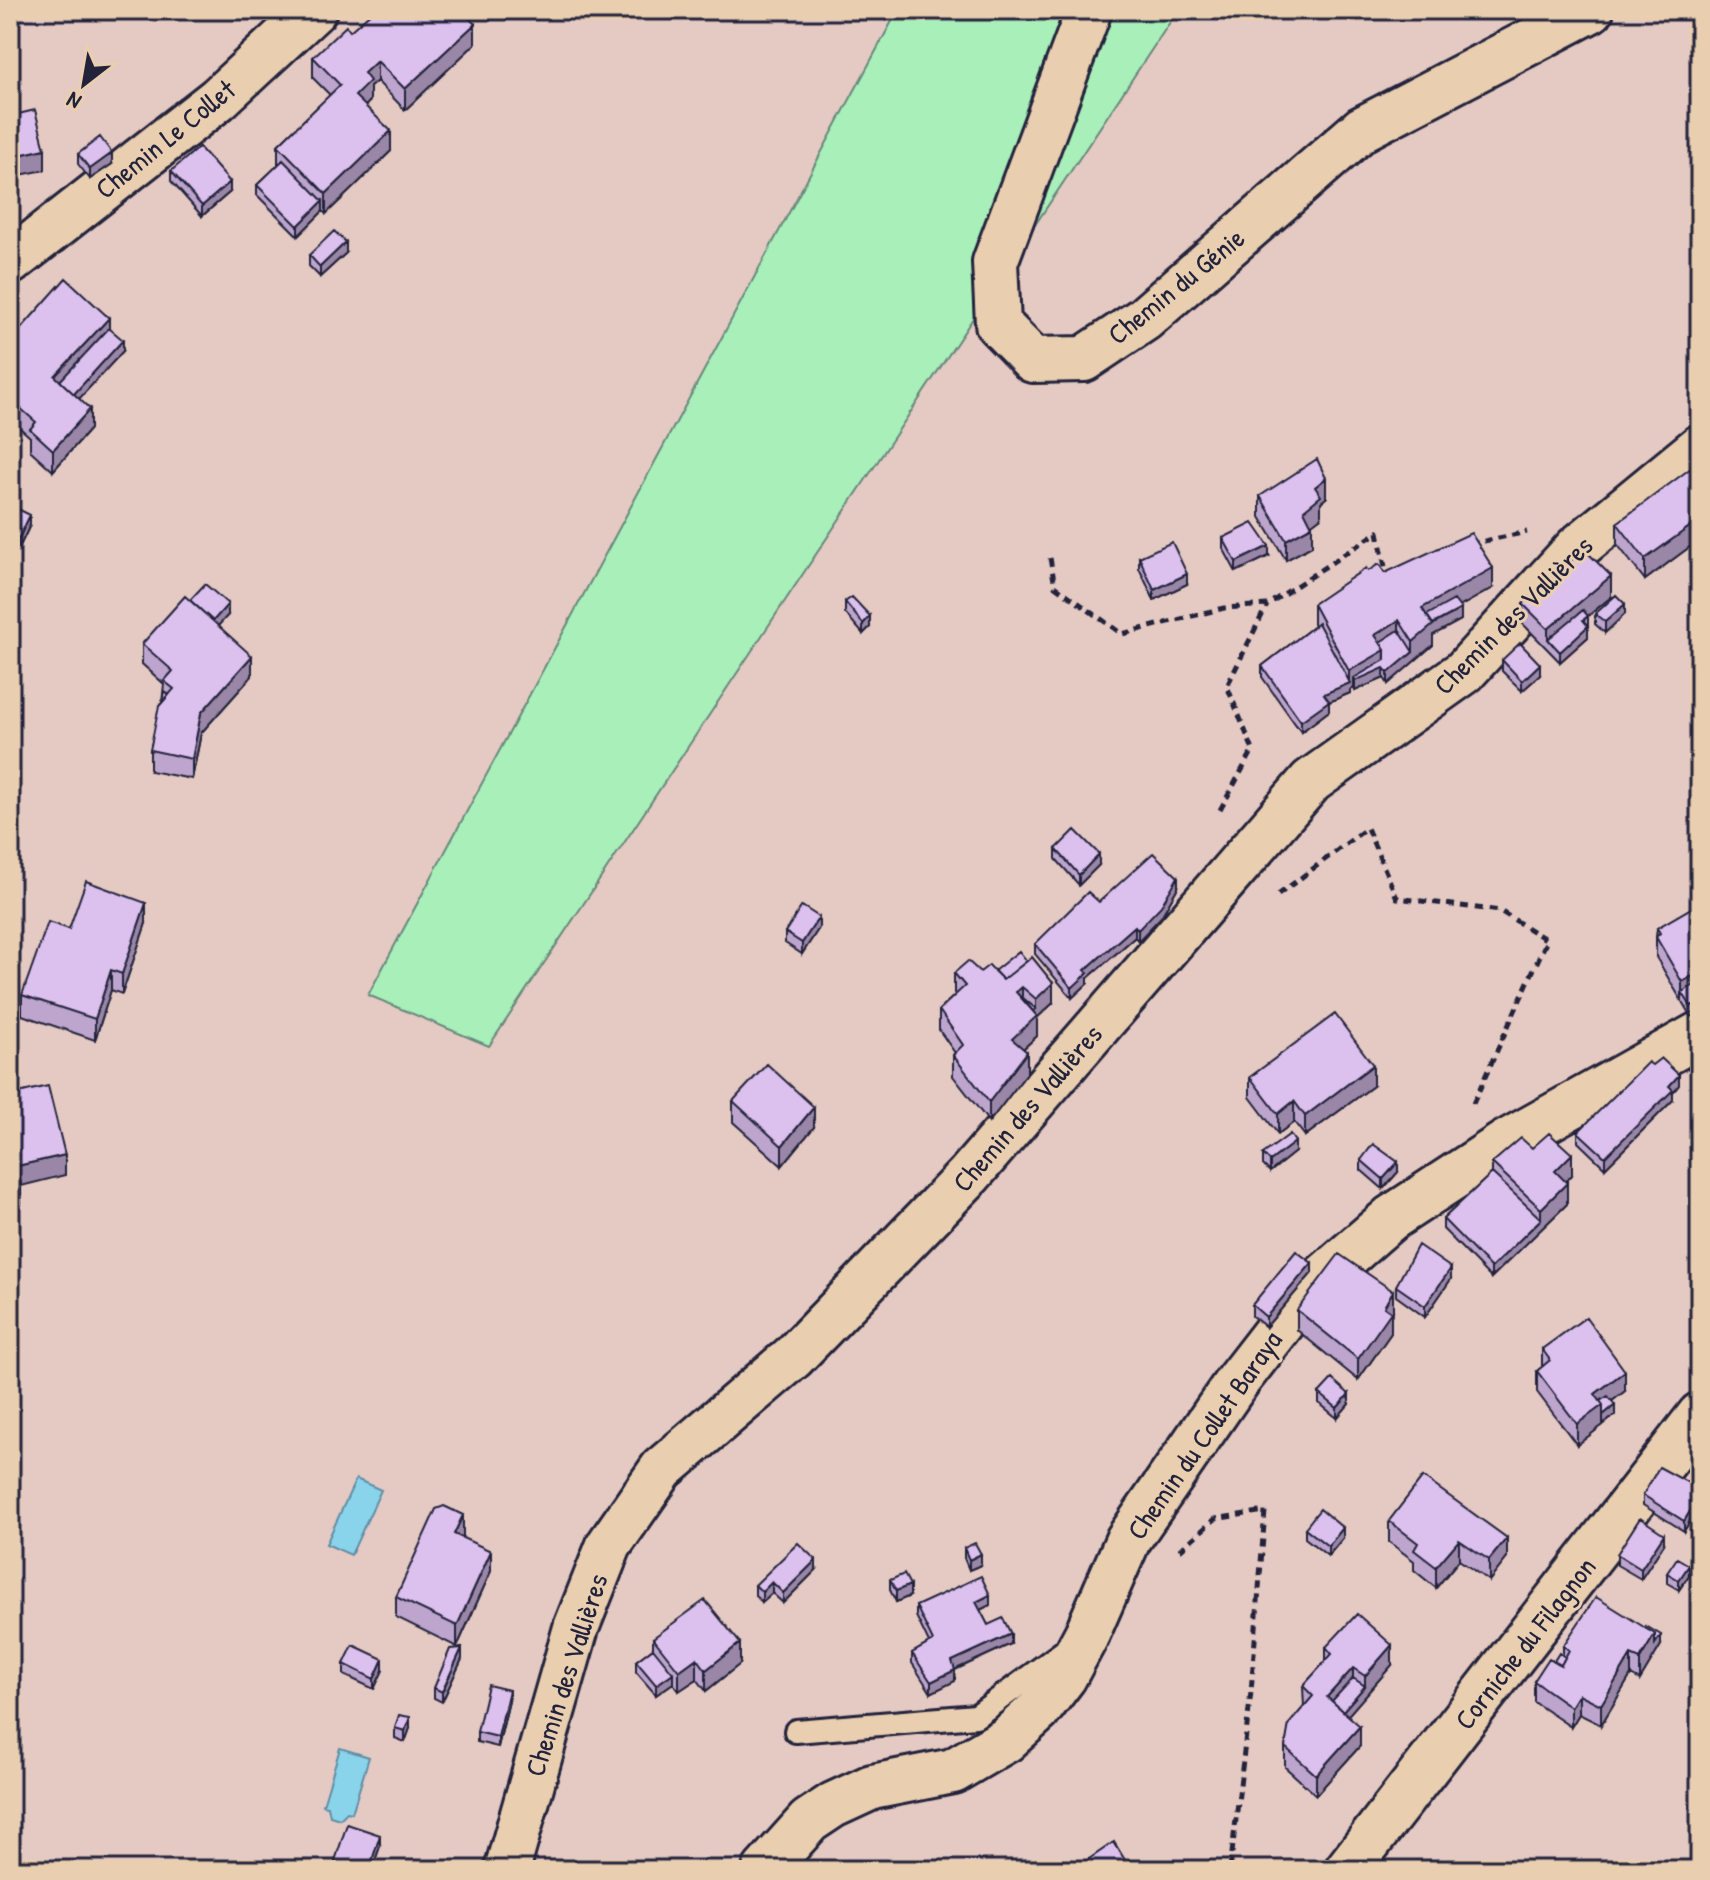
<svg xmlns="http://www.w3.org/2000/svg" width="1710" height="1880" viewBox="0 0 1710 1880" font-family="'Patrick Hand',sans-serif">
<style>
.green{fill:#a9efba;stroke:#66887a;stroke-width:2}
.water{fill:#8ad4eb;stroke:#608da5;stroke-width:2}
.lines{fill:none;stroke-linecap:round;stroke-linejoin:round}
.service-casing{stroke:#22223b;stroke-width:28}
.minor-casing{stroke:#22223b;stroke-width:50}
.path{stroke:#22223b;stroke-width:5;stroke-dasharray:8 6;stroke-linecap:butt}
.service{stroke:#e9cfb0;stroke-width:22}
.minor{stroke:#e9cfb0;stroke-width:44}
.wall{fill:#bda5cd;stroke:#22223b;stroke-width:2}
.shaded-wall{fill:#9a86a7;stroke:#22223b;stroke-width:2}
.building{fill:#dcc0ee;stroke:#22223b;stroke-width:2}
.labels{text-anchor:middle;stroke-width:6;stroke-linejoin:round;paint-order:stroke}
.street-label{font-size:28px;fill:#22223b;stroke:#e9cfb0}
</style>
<rect width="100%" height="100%" fill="#e5cac3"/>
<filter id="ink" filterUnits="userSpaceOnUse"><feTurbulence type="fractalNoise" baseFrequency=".0125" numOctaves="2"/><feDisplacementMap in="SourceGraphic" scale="16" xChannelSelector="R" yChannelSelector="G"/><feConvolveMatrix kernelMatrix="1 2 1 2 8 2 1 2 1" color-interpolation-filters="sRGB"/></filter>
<g filter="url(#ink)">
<path class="green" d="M898,10H1178L489,1046L368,995Z"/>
<path class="water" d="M356,1479L381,1490L351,1555L326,1544Z
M340,1748L369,1757L352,1813L347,1812L340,1819L330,1816L328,1806L323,1805Z"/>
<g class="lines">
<defs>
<path id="service" d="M796,1731L976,1716L1070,1647"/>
<path id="minor" d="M1089,10L995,262L998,324L1033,360L1084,359L1144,319L1362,129L1591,10
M10,262L218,99L314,10
M507,1870L576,1628L609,1545L662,1469L793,1357L969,1175L1311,781L1464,672L1577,548L1700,447
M765,1870L809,1821L833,1805L872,1787L953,1771L1006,1740L1038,1711L1064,1677L1087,1634L1128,1540L1238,1380L1307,1291L1391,1218L1507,1142L1700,1034
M1347,1870L1700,1415"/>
</defs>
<use href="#service" class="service-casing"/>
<use href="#minor" class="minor-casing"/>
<path class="path" d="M1470,544L1527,532
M1050,558L1055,586L1122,634L1224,608L1267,605L1378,532L1387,577
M1220,810L1253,750L1227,686L1267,605
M1278,895L1367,828L1397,898L1500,911L1547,940L1471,1108
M1180,1550L1215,1519L1265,1511L1251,1692L1230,1870"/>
<use href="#service" class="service"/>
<use href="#minor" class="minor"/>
</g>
<path class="wall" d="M389,13L475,44L405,110L377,81L370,87V101L365,106L391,151L326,214L323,211L298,236L257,195V185L278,165V145L330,95L313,78V57Z
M78,154L112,164L90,179L78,164Z
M171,171L230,192L202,216L171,181Z
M346,253L320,277L309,266V255Z
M10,341L123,351L79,398L90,429L53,471L30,450V437L10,419Z
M1700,479L1698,548L1695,543L1645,580L1617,544V523Z
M1260,496L1326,498L1321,502V517L1311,524L1312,546L1286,560L1260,517Z
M10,505L30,525L19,548L10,544Z
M1223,538L1269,556L1236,572L1223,548Z
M1139,557L1187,584L1154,600L1139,568Z
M1368,571L1493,588L1459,607L1461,620L1433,635V645L1388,684L1384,678L1355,691L1354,688L1350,690V693L1329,702V711L1301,732L1262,677V666L1314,626L1313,624V604Z
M1611,597L1588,616V637L1560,662L1523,624V604Z
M190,600L228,615L218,625L252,676L201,733L192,779L150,771V750L162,703L164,684L142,664V644Z
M845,602L870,627L863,634L845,613Z
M1595,614H1625L1605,633L1595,624Z
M1502,660L1540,675L1522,691L1502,671Z
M1056,849L1099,865L1079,885L1056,859Z
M1178,887L1161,917L1138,941L1135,937L1088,978V983L1072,998L1035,954V944L1099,902Z
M1700,903V1012L1691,1017L1656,957V937L1657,928Z
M146,923L122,994L111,990L95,1040L22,1015V995L69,929Z
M819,928L802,954L785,943V932Z
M994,971L1053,1003L1037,1018V1036L1023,1049L1027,1073L989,1122L953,1076V1055L955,1053L939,1030V1010L955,995L954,993V973Z
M1250,1077L1373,1086L1305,1136L1294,1122L1278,1134L1250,1097Z
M1679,1085L1673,1092V1100L1605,1168L1578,1142V1132Z
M733,1101L814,1127L782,1166L733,1122Z
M1532,1148L1572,1175L1565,1182L1567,1204L1491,1278L1443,1229V1219L1492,1173V1163Z
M1295,1152L1270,1172L1263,1165V1154Z
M1361,1160L1398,1172L1383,1189L1361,1170Z
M1312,1273L1266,1327L1252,1316V1305Z
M1451,1279L1425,1317L1396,1296V1286Z
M1297,1310L1393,1311L1391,1316V1333L1358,1380L1297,1330Z
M1542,1349L1625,1391L1612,1401L1615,1415L1577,1445L1537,1392V1371L1542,1367Z
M1319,1393L1349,1404L1337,1418L1319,1403Z
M1423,1477L1507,1558L1489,1581L1459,1560L1436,1588L1414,1570V1561L1389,1542V1521Z
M1700,1489V1505L1684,1531L1643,1505V1495Z
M1305,1528L1343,1538L1328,1556L1305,1538Z
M463,1535L462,1538L491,1571L457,1647L396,1617V1597Z
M1664,1544L1641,1579L1617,1565V1554Z
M964,1548L981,1565L969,1570L964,1558Z
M816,1570L783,1603L772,1593L762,1602L755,1596V1585Z
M1667,1573L1689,1575L1679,1590L1667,1583Z
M890,1580L910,1596L896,1602L890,1590Z
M990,1605L980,1610L988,1625L1011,1644L955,1670V1681L931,1693L912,1663V1653L929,1643L916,1616V1606Z
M653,1638L740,1664L706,1691L697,1679L679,1691L673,1683L656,1695L636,1672V1661L653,1648Z
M1661,1645L1640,1680L1631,1675L1601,1725L1579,1714L1571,1727L1534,1702V1681L1554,1661L1563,1656V1646Z
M1326,1647L1392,1665L1348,1715L1360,1746L1316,1795L1285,1767V1747L1304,1707L1303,1686L1326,1661Z
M462,1659L442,1702L434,1698V1688Z
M344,1664L383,1670L374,1689L344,1675Z
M509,1701L498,1747L477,1742V1732Z
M395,1728H410L405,1742L395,1738Z
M380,1846L372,1870H335V1861Z"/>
<path class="shaded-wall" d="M475,24V44L405,110V89Z
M377,61V81L370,87V101L355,117V96L364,73Z
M391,131V151L326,214V194Z
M45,149V170L10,177V157Z
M112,153V164L90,179V169Z
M230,182V192L202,216V206Z
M323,201V211L298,236V226Z
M346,242V253L320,277V267Z
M109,318V338L55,386V376Z
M123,340V351L69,410V399Z
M90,409V429L53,471V450Z
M1326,478V498L1321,502V517L1304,530V510L1315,487Z
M30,515V525L19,548V538Z
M1695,523V543L1645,580V559Z
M1312,526V546L1286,560V540Z
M1700,526V546L1698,548V528Z
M1269,546V556L1236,572V562Z
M1493,568V588L1427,625L1422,608Z
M1187,574V584L1154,600V590Z
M1611,576V597L1553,645L1548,639V629Z
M228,604V615L208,637V626Z
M1625,604V614L1605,633V622Z
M1461,609V620L1433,635V645L1388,684V673L1413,652V642L1429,627Z
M870,616V627L863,634V624Z
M1399,620V641L1380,653L1375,635Z
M1588,626V637L1560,662V652Z
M1385,650L1384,678L1355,691V681L1354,678V688L1350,690V693L1329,702V711L1301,732V721L1324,694L1349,683V671Z
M252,656V676L201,733L192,779V759L201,713Z
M1540,664V675L1522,691V681Z
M1099,854V865L1079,885V875Z
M1178,877V887L1161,917L1138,941V930Z
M146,903V923L122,994V974Z
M819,917V928L802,954V943Z
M1135,926V937L1088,978V983L1072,998V988L1085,970Z
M111,970V990L95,1040V1019Z
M1700,972V992H1682V1002V982Z
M1053,983V1003L1037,1018V1036L1012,1059V1039L1028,1015L1036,1009V999Z
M1022,987V1007L1016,992Z
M1700,1002V1012L1691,1017V1006Z
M1027,1052V1073L989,1122V1102Z
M1373,1065V1086L1305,1136V1116Z
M1679,1075V1085L1673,1092V1100L1605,1168V1157Z
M1294,1101V1122L1278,1134V1114Z
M814,1107V1127L782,1166V1146Z
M1295,1142V1152L1270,1172V1161Z
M1572,1154V1175L1555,1192V1171Z
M65,1155V1175L21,1186V1204L10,1207V1180L17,1166Z
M1398,1162V1172L1383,1189V1179Z
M1567,1183V1204L1491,1278V1268L1541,1219V1209Z
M1312,1263V1273L1266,1327V1317Z
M1451,1268V1279L1425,1317V1306Z
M1393,1291V1311L1391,1316V1333L1358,1380V1359L1384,1307Z
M1625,1371V1391L1603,1408V1425L1577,1445V1424L1595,1394Z
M1349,1394V1404L1337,1418V1408Z
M1615,1405V1415L1603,1425V1415Z
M1700,1495V1505L1684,1531V1521Z
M463,1515V1535L454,1554V1534Z
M1343,1528V1538L1328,1556V1546Z
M1664,1534V1544L1641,1579V1569Z
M1507,1538V1558L1489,1581V1560Z
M1459,1540V1560L1436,1588V1567Z
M491,1551V1571L457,1647V1626Z
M981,1554V1565L969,1570V1560Z
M816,1560V1570L783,1603V1593Z
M1689,1565V1575L1679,1590V1580Z
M772,1582V1593L762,1602V1592Z
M910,1585V1596L896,1602V1591Z
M990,1595V1605L976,1612V1602Z
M1011,1634V1644L952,1671V1661Z
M1655,1634L1661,1635V1645L1640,1680V1659Z
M740,1643V1664L706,1691V1670Z
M1392,1645V1665L1338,1727V1716L1365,1686V1676Z
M462,1648V1659L442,1702V1692Z
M1631,1655V1675L1601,1725V1705Z
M697,1658V1679L679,1691V1671Z
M383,1659V1670L374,1689V1679Z
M1353,1668V1688L1332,1711L1327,1697Z
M955,1670V1681L931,1693V1682Z
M673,1673V1683L656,1695V1685Z
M509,1690V1701L498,1747V1737Z
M1579,1694V1714L1571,1727V1707Z
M410,1717V1728L405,1742V1731Z
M1360,1726V1746L1316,1795V1775Z
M380,1835V1846L372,1870H369Z"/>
<path class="building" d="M374,10H385L389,13L392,10H442L447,16L453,10H461L475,24L405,89L377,61L364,73L370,81L355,96L391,131L326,194L278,145L340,85L313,57L346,26L350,31Z
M442,10H453L447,16Z
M35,110L45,149L10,157V116Z
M100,137L112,153L90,169L78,154Z
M199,147L230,182L202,206L171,171Z
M283,160L323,201L298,226L257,185Z
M334,231L346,242L320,267L309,255Z
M66,278L109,318L55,376L90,409L53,450L30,429L36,422L10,399V341Z
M109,328L123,340L74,394L60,381Z
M1317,459L1326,478L1315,487L1321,496L1304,510L1312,526L1286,540L1260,496Z
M1691,468L1700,479V526L1698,528L1695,523L1645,559L1617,523Z
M10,505L30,515L19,538L10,534Z
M1253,523L1269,546L1236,562L1223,538Z
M1471,533L1493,568L1422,608L1433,625L1413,642L1399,620L1375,635L1385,650L1349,671L1313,604L1366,568L1368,571L1379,564L1385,573Z
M1172,542L1187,574L1154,590L1139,557Z
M1584,549L1611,576L1548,629L1523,604Z
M205,584L228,604L213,621L190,600Z
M1616,595L1625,604L1605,622L1595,614Z
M185,596L252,656L201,713L192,759L150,750L159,706L174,689L164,681L173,671L142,644Z
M852,597L870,616L863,624L845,602Z
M1454,600L1461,609L1433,624L1427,615Z
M1583,610L1588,616L1583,620L1588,626L1560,652L1548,639Z
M1318,623L1350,683L1324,694L1329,701L1301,721L1262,666Z
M1399,630L1413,652L1388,673L1384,668L1355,681L1354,678L1385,660V650L1380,642Z
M1520,643L1540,664L1522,681L1502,660Z
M164,691L169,695L162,703Z
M1075,830L1099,854L1079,875L1056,849Z
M1153,853L1178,877L1161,906L1138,930L1135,926L1085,970L1088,973L1072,988L1035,944L1088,892L1099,902Z
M86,881L146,903L122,974L111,970L95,1019L22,995L48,922L69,929Z
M1700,903V972L1682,982L1656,937L1660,933L1657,928Z
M802,906L819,917L802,943L785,932Z
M1019,951L1027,961L1003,980L994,971Z
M1032,957L1053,983L1036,999L1022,987L1016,992L1037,1016L1012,1039L1027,1052L989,1102L953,1055L963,1045L939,1010L965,986L954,973L968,961L980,972L989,965L1003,980Z
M1700,982V1002L1691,1006L1682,992Z
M1021,997H1022L1036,1009L1033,1011Z
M1335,1014L1373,1065L1305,1116L1294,1101L1278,1114L1250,1077Z
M1661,1058L1679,1075L1669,1086L1673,1090L1605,1157L1578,1132L1648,1062L1652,1065Z
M767,1064L814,1107L782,1146L733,1101Z
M48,1086L65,1155L17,1166L21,1184L10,1187V1170L13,1169L10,1158V1095Z
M1549,1133L1572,1154L1555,1171L1567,1183L1541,1209L1492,1163L1521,1138L1532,1148Z
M1290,1134L1295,1142L1270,1161L1263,1154Z
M1373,1144L1398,1162L1383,1179L1361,1160Z
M1492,1173L1541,1219L1491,1268L1443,1219Z
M1418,1245L1451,1268L1425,1306L1396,1286Z
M1296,1251L1312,1263L1266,1317L1252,1305Z
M1339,1254L1393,1291L1384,1307L1391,1312L1358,1359L1297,1310Z
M1586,1317L1625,1371L1595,1394L1603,1405L1577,1424L1537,1371L1550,1360L1542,1349Z
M1332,1379L1349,1394L1337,1408L1319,1393Z
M1608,1396L1615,1405L1603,1415V1405L1600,1401Z
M1659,1467L1700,1489V1495L1684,1521L1643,1495Z
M1423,1477L1507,1538L1489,1560L1459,1540L1436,1567L1414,1550L1418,1543L1389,1521Z
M444,1506L463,1515L454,1534L491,1551L457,1626L396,1597L436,1509Z
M1320,1509L1343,1528L1328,1546L1305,1528Z
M1640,1518L1664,1534L1641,1569L1617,1554Z
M798,1543L816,1560L783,1593L772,1582L762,1592L755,1585Z
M975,1543L981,1554L969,1560L964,1548Z
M1677,1558L1689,1565L1679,1580L1667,1573Z
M904,1574L910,1585L896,1591L890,1580Z
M981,1576L990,1595L976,1602L988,1625L1003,1618L1011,1634L952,1661L955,1670L931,1682L912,1653L933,1641L916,1606Z
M1596,1597L1655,1634L1640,1659L1631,1655L1601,1705L1579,1694L1571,1707L1534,1681L1549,1658L1561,1665L1569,1650L1563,1646Z
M705,1600L740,1643L706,1670L697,1658L679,1671L653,1638Z
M1357,1614L1392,1645L1365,1676L1353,1668L1327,1697L1360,1726L1316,1775L1285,1747L1289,1724L1313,1696L1303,1686L1332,1654L1326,1647Z
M1646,1626L1661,1635L1655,1644V1634L1645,1628Z
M353,1645L383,1659L374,1679L344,1664Z
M462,1648L442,1692L434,1688L450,1649Z
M653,1648L673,1673L656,1685L636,1661Z
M1559,1653L1565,1657L1561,1665L1554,1661Z
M1353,1678L1365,1686L1343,1711L1332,1701Z
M488,1685L509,1690L498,1737L477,1732Z
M399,1715L410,1717L405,1731L395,1728Z
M347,1824L380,1835L369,1870H360L335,1861Z
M1114,1842L1131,1870H1073Z
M647,1863L663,1870H644Z"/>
</g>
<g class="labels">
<g class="street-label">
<text transform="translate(165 139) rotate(-39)" y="10">Chemin Le Collet</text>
<text transform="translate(1176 286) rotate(-39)" y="10">Chemin du Génie</text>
<text transform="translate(1513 615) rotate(-45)" y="10">Chemin des Vallières</text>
<text transform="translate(1027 1108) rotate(-49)" y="10">Chemin des Vallières</text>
<text transform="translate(1204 1435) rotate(-55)" y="10">Chemin du Collet Baraya</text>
<text transform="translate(1525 1643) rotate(-52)" y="10">Corniche du Filagnon</text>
<text transform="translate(566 1675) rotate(-72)" y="10">Chemin des Vallières</text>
</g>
</g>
<rect width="1710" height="1880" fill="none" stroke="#e9cfb0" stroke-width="40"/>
<rect x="20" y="20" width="1670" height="1840" fill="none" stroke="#22223b" stroke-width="3" filter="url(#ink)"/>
<g transform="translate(84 84) rotate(211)" stroke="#e9cfb0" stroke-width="6" paint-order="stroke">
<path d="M0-6L14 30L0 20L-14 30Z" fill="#22223b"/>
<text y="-12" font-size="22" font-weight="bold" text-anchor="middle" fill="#22223b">N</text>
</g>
</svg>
